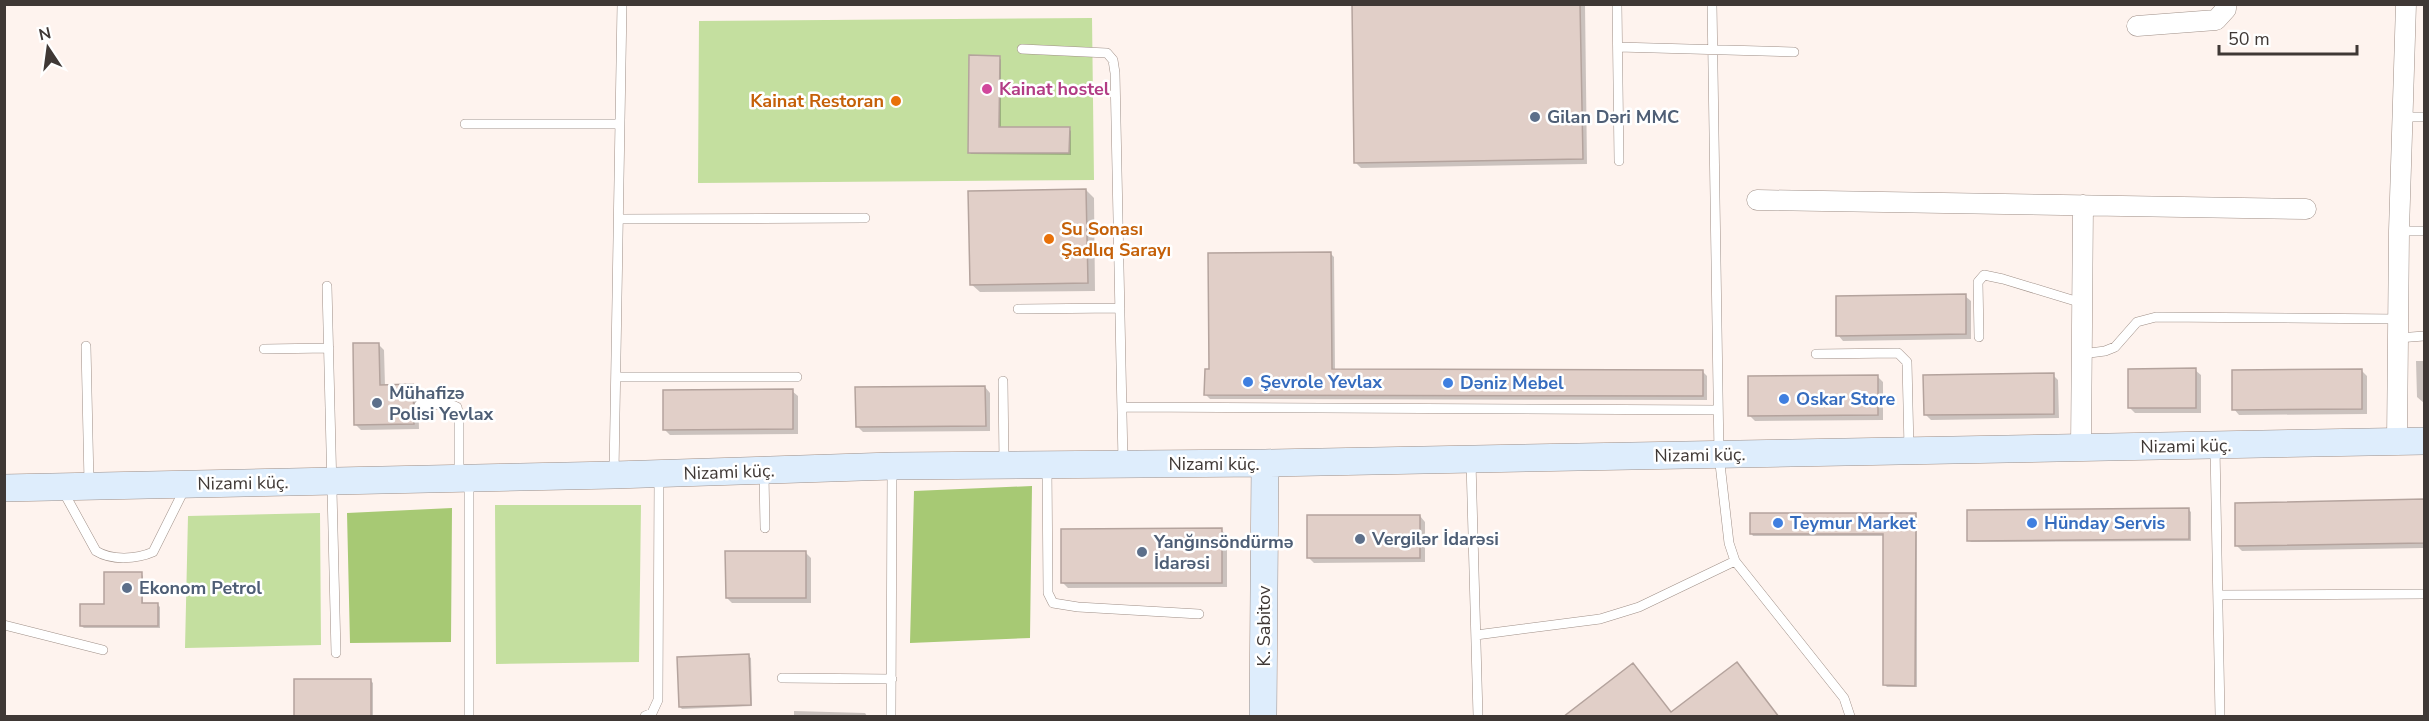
<svg xmlns="http://www.w3.org/2000/svg" width="2429" height="721" viewBox="0 0 2429 721" font-family="'Nunito Sans',sans-serif">
<style>
.green{fill:#c4df9f}
.forest{fill:#a7c974}
.shadow{fill:#0003}
.building{fill:#e1cfc8;stroke:#b4a39d;stroke-width:1.5}
.lines{fill:none;stroke-linecap:round;stroke-linejoin:round}
.lane-casing{stroke:#9f8f87;stroke-width:10}
.street-casing{stroke:#9f8f87;stroke-width:21}
.secondary-casing{stroke:#9f8f87;stroke-width:28}
.lane{stroke:#fff;stroke-width:9}
.street{stroke:#fff;stroke-width:20}
.secondary{stroke:#deedfc;stroke-width:27}
.hotel-dot{fill:#d1479c;stroke:#fff;stroke-width:2}
.food-dot{fill:#e8710a;stroke:#fff;stroke-width:2}
.service-dot{fill:#5c6f8a;stroke:#fff;stroke-width:2}
.shop-dot{fill:#3f7fe0;stroke:#fff;stroke-width:2}
.labels{text-anchor:middle;stroke-width:5;stroke-linejoin:round;paint-order:stroke}
.hotel-label{font-size:18px;font-weight:bold;fill:#b23c85;stroke:#fff;text-anchor:start}
.food-label{font-size:18px;font-weight:bold;fill:#c56008;stroke:#fff;text-anchor:end}
.service-label{font-size:18px;font-weight:bold;fill:#4e5e75;stroke:#fff;text-anchor:start}
.shop-label{font-size:18px;font-weight:bold;fill:#366cbe;stroke:#fff;text-anchor:start}
.street-label{font-size:18px;fill:#3f3835;stroke:#fff}
</style>
<rect width="100%" height="100%" fill="#fef3ee"/>
<path class="green" d="M1092,18L1094,180L698,183L699,21Z
M495,505H641L639,662L496,664Z
M320,513L321,645L185,648L188,516Z"/>
<path class="forest" d="M1032,486L1030,638L910,643L914,491Z
M452,508L451,642L350,643L347,513Z"/>
<path class="shadow" d="M1353,4H1585L1587,164L1361,168L1356,163Z
M999,57L1001,60V128L1069,129L1071,131V155L971,154L969,152Z
M1086,190L1094,198L1095,291L980,292L971,284Z
M1330,253L1334,257L1335,371L1703,372L1707,376V400L1210,399L1206,395L1211,370Z
M1965,296L1971,301V339L1843,341L1838,335Z
M378,344L384,350L385,386L413,385L418,391L419,429L361,430L355,424Z
M2416,361H2424V403L2417,397Z
M2195,370L2201,375V413H2135L2130,408Z
M2361,370L2367,376V414L2239,415L2234,409Z
M2053,375L2058,380L2059,418L1931,420L1925,414Z
M1877,376L1883,382V420L1755,421L1750,416Z
M985,387L990,393V431L863,432L857,426Z
M792,391L798,396V434L670,435L665,430Z
M2424,501V548L2242,551L2237,546L2363,503Z
M2188,509L2191,512V541L1971,542L1969,540Z
M1915,514L1917,517V687H1887L1885,685V536H1753L1751,533Z
M1420,516L1425,522V562L1314,563L1308,557Z
M1221,530L1227,535V587L1068,588L1063,583Z
M805,552L811,558V603H732L727,598Z
M141,574L143,576V605H158L160,607V628H84L81,626Z
M748,656L751,658L752,706L682,709L680,707Z
M371,681L373,683V716H296Z
M794,711L865,713L867,716H794Z"/>
<path class="building" d="M1352,4H1580L1583,159L1354,163Z
M969,55L1000,56L999,127H1070L1069,153H968Z
M1086,189L1088,283L970,285L968,191Z
M1331,252L1332,369L1703,370V396L1204,395L1205,369H1209L1208,253Z
M1966,294V334L1836,336V296Z
M353,343H379L380,385L413,384L414,424L354,425Z
M2196,368V408H2128V369Z
M2362,369V409L2232,410V370Z
M2054,373V414L1924,415L1923,375Z
M1878,375V415L1748,416V376Z
M985,386L986,426L856,427L855,387Z
M793,389V429L663,430V390Z
M2424,499V543L2235,546V503Z
M2189,508V539L1967,541V510Z
M1750,513H1916L1915,686L1883,685V534H1750Z
M1307,515H1420V558H1307Z
M1222,528V583H1061V529Z
M725,551H806V598H726Z
M104,572H142V603H158V626H80V604H104Z
M749,654L751,705L679,707L677,657Z
M1737,662L1779,717H1563L1633,663L1671,712Z
M294,679H371V717H294Z"/>
<g class="lines">
<defs>
<path id="lane" d="M1617,4L1619,161
M1712,4L1719,455L1729,543L1735,561L1844,698L1850,716
M1618,47L1794,52
M1022,49L1107,53L1113,60L1115,73L1123,462
M2402,117H2424
M465,124H620
M619,219L865,218
M2399,231H2424
M327,286L336,653
M1018,309L1120,308
M1979,337L1978,282L1984,275L2003,279L2082,303
M2398,338L2424,336
M86,346L89,483
M264,349L329,348
M1816,354L1898,353L1907,362L1909,449
M2082,354L2105,351L2115,347L2137,322L2156,317L2398,319
M616,377H797
M1003,381L1004,463
M419,405L449,404L457,407L459,416V476
M1122,407L1718,410
M2215,447L2220,716
M1471,462L1478,716
M1047,467L1048,593L1053,603L1078,607L1199,614
M614,473L622,4
M764,474L765,528
M63,491L96,551C112,561 137,559 153,552L185,488
M2218,595L2424,594
M4,625L103,650
M1476,635L1600,619L1639,607L1735,561
M782,678L892,679
M469,716V482
M645,716L652,713L658,700L659,476
M891,716L892,470"/>
<path id="street" d="M2137,26L2216,20L2226,9V4
M1757,200L2306,209
M2397,441L2399,231L2406,4
M2081,448L2083,205"/>
<path id="secondary" d="M4,488L614,475L892,466L1265,463L2424,441
M1263,716L1265,463"/>
</defs>
<use href="#lane" class="lane-casing"/>
<use href="#street" class="street-casing"/>
<use href="#secondary" class="secondary-casing"/>
<use href="#lane" class="lane"/>
<use href="#street" class="street"/>
<use href="#secondary" class="secondary"/>
</g>
<circle class="hotel-dot" cx="987" cy="89" r="6"/>
<g class="food-dot">
<circle cx="896" cy="101" r="6"/>
<circle cx="1049" cy="239" r="6"/>
</g>
<g class="service-dot">
<circle cx="1535" cy="117" r="6"/>
<circle cx="377" cy="403" r="6"/>
<circle cx="1360" cy="539" r="6"/>
<circle cx="1142" cy="552" r="6"/>
<circle cx="127" cy="588" r="6"/>
</g>
<g class="shop-dot">
<circle cx="1248" cy="382" r="6"/>
<circle cx="1448" cy="383" r="6"/>
<circle cx="1784" cy="399" r="6"/>
<circle cx="1778" cy="523" r="6"/>
<circle cx="2032" cy="523" r="6"/>
</g>
<g class="labels">
<g class="hotel-label">
<text x="999" y="95">Kainat hostel</text>
</g>
<g class="food-label">
<text x="884" y="107">Kainat Restoran</text>
<text x="1061" y="235" text-anchor="start">Su Sonası<tspan x="1061" dy="21">Şadlıq Sarayı</tspan></text>
</g>
<g class="service-label">
<text x="1547" y="123">Gilan Dəri MMC</text>
<text x="389" y="399">Mühafizə<tspan x="389" dy="21">Polisi Yevlax</tspan></text>
<text x="1372" y="545">Vergilər İdarəsi</text>
<text x="1154" y="548">Yanğınsöndürmə<tspan x="1154" dy="21">İdarəsi</tspan></text>
<text x="139" y="594">Ekonom Petrol</text>
</g>
<g class="shop-label">
<text x="1260" y="388">Şevrole Yevlax</text>
<text x="1460" y="389">Dəniz Mebel</text>
<text x="1796" y="405">Oskar Store</text>
<text x="1790" y="529">Teymur Market</text>
<text x="2044" y="529">Hünday Servis</text>
</g>
<g class="street-label">
<text transform="translate(2186 446) rotate(-1)" y="6">Nizami küç.</text>
<text transform="translate(1700 455) rotate(-1)" y="6">Nizami küç.</text>
<text x="1214" y="470">Nizami küç.</text>
<text transform="translate(729 472) rotate(-2)" y="6">Nizami küç.</text>
<text transform="translate(243 483) rotate(-1)" y="6">Nizami küç.</text>
<text transform="translate(1264 626) rotate(-90)" y="6">K. Sabitov</text>
</g>
</g>
<rect width="2429" height="721" fill="none" stroke="#3f3835" stroke-width="12"/>
<g transform="translate(48 48) rotate(347)" stroke="#ffffff" stroke-width="4.5" paint-order="stroke">
<path d="M0-4.5L10 22L0 15L-10 22Z" fill="#3f3835"/>
<text y="-9" font-size="16" font-weight="bold" text-anchor="middle" fill="#3f3835">N</text>
</g>
<path d="M2219 45v9h138v-9" fill="none" stroke="#3f3835" stroke-width="3"/>
<text x="2228" y="45" font-size="18" fill="#3f3835" stroke="#ffffff" stroke-width="4.5" paint-order="stroke">50 m</text>
</svg>
